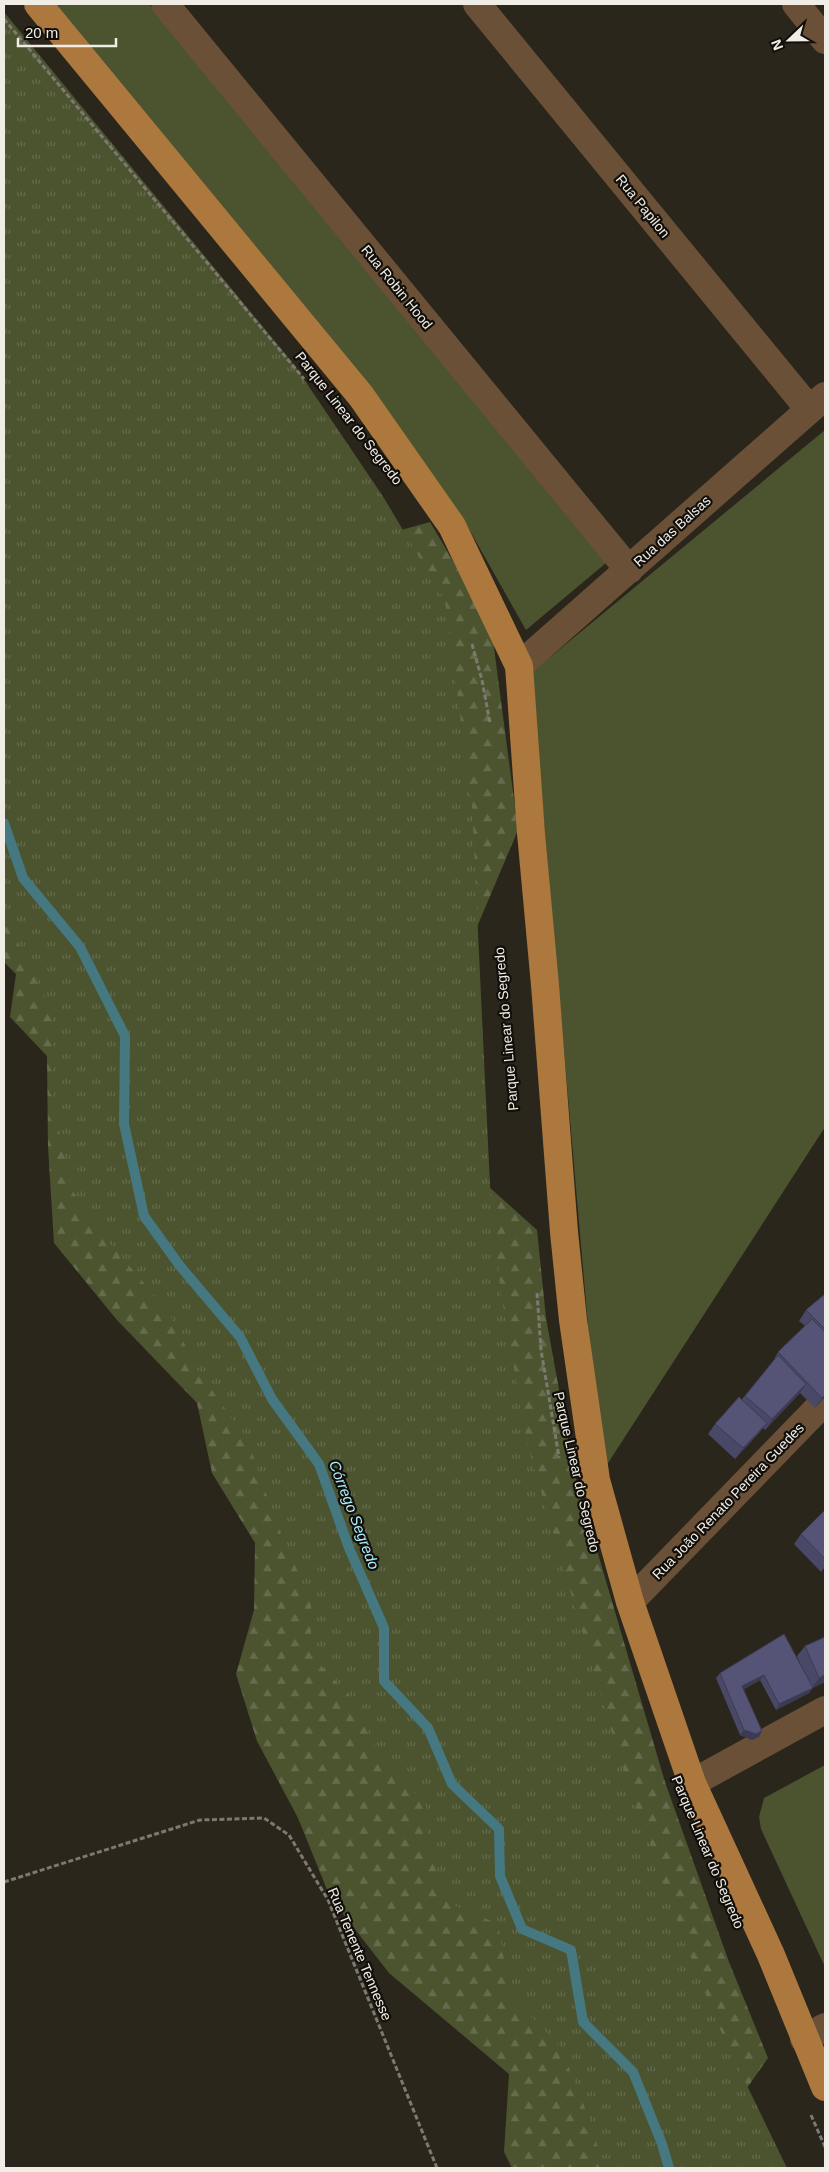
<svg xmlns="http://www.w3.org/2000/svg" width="829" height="2172" viewBox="0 0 829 2172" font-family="Arial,sans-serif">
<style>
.green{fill:#4b532f}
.forest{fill:url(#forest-firs)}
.park{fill:url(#park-tufts)}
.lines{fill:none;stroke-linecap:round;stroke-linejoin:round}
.stream{stroke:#457881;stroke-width:10}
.path{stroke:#7d7971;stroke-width:3;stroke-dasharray:5 2.5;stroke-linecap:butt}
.minor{stroke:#6a5036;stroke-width:28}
.major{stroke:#ac783e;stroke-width:28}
.wall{fill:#494866}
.shaded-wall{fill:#3c3b53}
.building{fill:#555477;stroke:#3c3b53}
.labels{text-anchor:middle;stroke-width:4.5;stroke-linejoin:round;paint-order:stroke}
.street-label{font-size:14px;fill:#f0ede6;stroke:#120f0b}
.water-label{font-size:15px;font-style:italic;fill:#aceffc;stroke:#120f0b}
</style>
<defs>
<pattern id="forest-firs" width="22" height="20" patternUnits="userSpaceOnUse" patternTransform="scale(1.25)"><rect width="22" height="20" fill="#4b532f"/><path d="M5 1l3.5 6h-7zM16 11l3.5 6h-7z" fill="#656c4d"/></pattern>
<pattern id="park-tufts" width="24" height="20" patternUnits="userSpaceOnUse" patternTransform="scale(1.25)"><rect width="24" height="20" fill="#4b532f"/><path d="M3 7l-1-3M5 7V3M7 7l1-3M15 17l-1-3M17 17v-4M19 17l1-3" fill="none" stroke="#656c4d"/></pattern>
</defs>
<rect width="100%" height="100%" fill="#2b261c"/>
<path class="green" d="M48,4H149L606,563L526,630L465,522Z
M825,430V1127L601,1474L531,673Z
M825,1765V1967L761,1829L759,1817L764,1798Z"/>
<path class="forest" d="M430,522L491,625L518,830L474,934L460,1161L537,1230L546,1318L574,1472L665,1782L729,1962L768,2058L735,2105L752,2168H512L504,2152L509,2074L389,1973L330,1897L298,1818L257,1741L236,1674L254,1610L255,1543L212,1473L197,1403L117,1320L54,1243L48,1147L47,1056L10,1017L16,974L4,962V753L369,539Z"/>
<path class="park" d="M4,12L295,366L384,498L445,601L472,806L491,1206L501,1294L528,1447L619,1757L683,1938L722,2034L787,2168H604L589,2118L560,2046L510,1996L498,1924L449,1903L428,1850L426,1804L380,1758L355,1702L311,1655V1602L276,1522L247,1438L199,1373L168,1311L107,1240L72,1190L52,1098V1010L4,916Z"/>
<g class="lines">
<path class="stream" d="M4,823L23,878L80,947L125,1036L124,1124L144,1216L180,1266L240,1337L272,1399L319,1464L349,1548L384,1628V1681L428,1728L452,1784L499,1829L500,1876L522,1929L571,1950L583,2022L633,2072L662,2144L669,2168"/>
<path class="path" d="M4,19L304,379
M472,644L482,680L490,723
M537,1293L541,1350L559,1457
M4,1882L200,1820L264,1818L289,1835L328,1900L437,2168
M811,2115L825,2147"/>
<path class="minor" d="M165,4L629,570
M477,4L809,409
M796,4L825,40
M519,666L825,396
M630,1602L825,1401
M692,1783L825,1710
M804,2039L825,2027"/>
<path class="major" d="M38,4L361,396L452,526L519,666L531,833L545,985L564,1232L573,1320L596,1480L630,1602L692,1783L771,1955L825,2087"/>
</g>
<path class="wall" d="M825,1294V1397L815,1408L800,1393L765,1430L763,1428L759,1433L735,1459L708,1434L715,1424L742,1399L772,1363L778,1352L805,1326L799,1321L806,1310Z
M825,1511V1567L821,1572L794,1544L801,1534Z
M805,1646L825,1682L812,1688L809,1693L776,1710L760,1680L744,1689L759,1737L752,1740L740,1735L716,1678L720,1673H804L797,1656Z"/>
<path class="shaded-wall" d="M806,1384L799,1394L765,1430L772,1419Z
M825,1395V1397L815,1408L822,1398Z
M767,1423L759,1433L735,1459L743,1448Z
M764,1675L760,1680L739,1692L742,1686Z
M825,1675V1682L811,1689L819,1678Z
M813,1688L809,1693L776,1710L779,1704Z
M744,1730L762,1731L759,1737L752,1740L740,1735Z"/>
<path class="building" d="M825,1294V1329L806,1310Z
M812,1319L825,1332V1395L822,1398L778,1352Z
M778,1355L806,1384L772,1419L745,1396Z
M739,1397L767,1423L743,1448L715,1424Z
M825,1510V1559L801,1534Z
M784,1634L813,1688L779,1704L764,1675L742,1686L762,1731L756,1734L744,1730L720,1673Z
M825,1637V1675L819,1678L805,1646Z"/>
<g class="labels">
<g class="street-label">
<text transform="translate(643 206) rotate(51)" y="5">Rua Papilon</text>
<text transform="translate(397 287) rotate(51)" y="5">Rua Robin Hood</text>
<text transform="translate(349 418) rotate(52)" y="5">Parque Linear do Segredo</text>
<text transform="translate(672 531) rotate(-42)" y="5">Rua das Balsas</text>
<text transform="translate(506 1029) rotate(-95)" y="5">Parque Linear do Segredo</text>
<text transform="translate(577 1472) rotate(77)" y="5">Parque Linear do Segredo</text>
<text transform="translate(728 1501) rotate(-46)" y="5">Rua João Renato Pereira Guedes</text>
<text transform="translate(708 1852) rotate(67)" y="5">Parque Linear do Segredo</text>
<text transform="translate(360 1954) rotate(67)" y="5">Rua Tenente Tennesse</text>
</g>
<g class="water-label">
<text transform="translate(354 1515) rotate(69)" y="5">Córrego Segredo</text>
</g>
</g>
<rect width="829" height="2172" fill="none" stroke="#f0ede6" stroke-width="10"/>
<g transform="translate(789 40) rotate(248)" stroke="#120f0b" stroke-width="4" paint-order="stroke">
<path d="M0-4L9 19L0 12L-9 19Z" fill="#f0ede6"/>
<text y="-8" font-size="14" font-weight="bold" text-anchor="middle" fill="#f0ede6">N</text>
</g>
<path d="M18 38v8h98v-8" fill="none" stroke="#f0ede6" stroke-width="2.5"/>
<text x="25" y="38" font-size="15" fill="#f0ede6" stroke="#120f0b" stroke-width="4" paint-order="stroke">20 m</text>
</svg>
